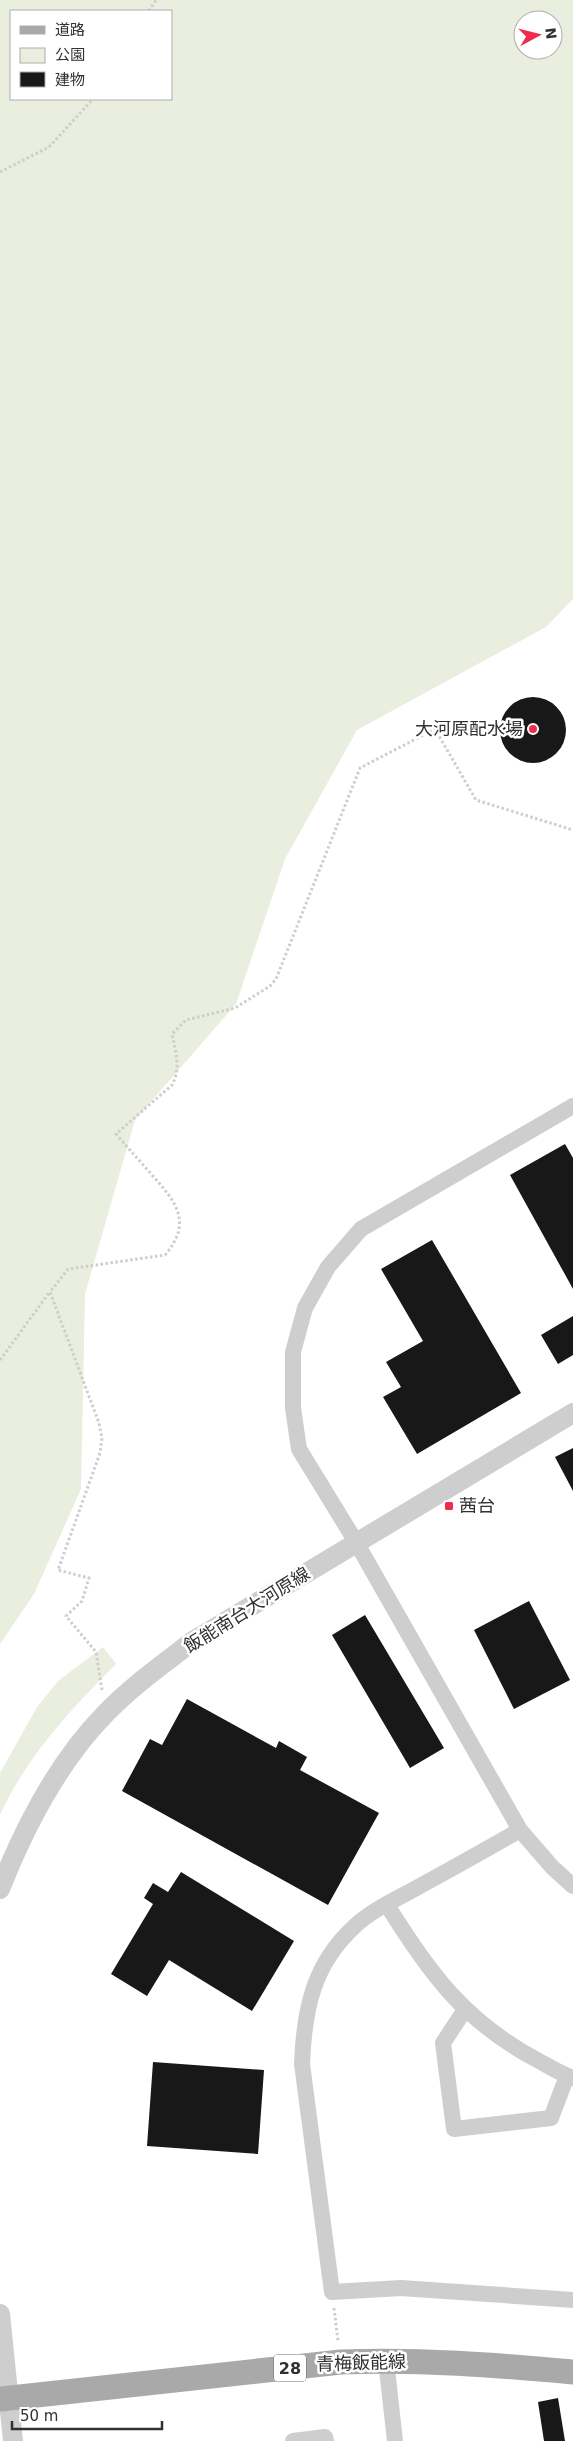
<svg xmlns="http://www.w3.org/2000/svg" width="573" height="2441" viewBox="0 0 573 2441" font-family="'DejaVu Sans','Noto Sans JP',sans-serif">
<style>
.green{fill:#e9eedf;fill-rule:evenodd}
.building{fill:#181818}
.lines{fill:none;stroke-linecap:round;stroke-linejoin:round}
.path{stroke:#cecece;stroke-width:3;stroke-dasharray:2.5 2.5;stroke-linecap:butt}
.minor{stroke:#cecece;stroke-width:16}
.tertiary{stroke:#cecece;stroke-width:20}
.primary{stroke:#a9a9a9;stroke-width:25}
.poi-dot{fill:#ef2c4c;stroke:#fff;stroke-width:2}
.labels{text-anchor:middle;stroke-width:5;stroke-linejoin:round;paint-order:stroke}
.shield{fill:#fff;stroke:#6f6f6f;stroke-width:1}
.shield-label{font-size:16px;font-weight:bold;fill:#313131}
.poi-label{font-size:18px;fill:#313131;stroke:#fff;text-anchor:end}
.street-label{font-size:18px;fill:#313131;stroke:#fff}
</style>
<rect width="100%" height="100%" fill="#fff"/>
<path class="green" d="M0,0H573V599L546,627L357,730L285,859L236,1004L135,1120L85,1294L81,1489L34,1594L0,1644ZM11,11H171V99H11ZM523,20H553V50H523Z
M103,1647L116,1664C71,1709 26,1757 0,1815V1773L37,1707L58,1681Z"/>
<path class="building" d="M500 730a33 33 0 1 1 66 0a33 33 0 1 1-66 0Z
M565,1144L573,1158V1289L510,1175Z
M432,1240L521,1393L417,1454L383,1397L401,1387L386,1362L423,1341L381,1269Z
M573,1316V1355L558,1364L541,1335Z
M573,1448V1491L555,1457Z
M529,1601L570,1680L514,1709L474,1630Z
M365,1615L444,1748L410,1768L332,1635Z
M187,1699L276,1748L279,1741L307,1757L300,1770L379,1813L328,1905L122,1791L150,1739L162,1745Z
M181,1872L294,1941L252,2011L169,1960L147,1996L111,1974L153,1904L144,1898L153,1883L168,1892Z
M153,2062L264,2070L258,2154L147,2146Z
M558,2398L565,2441H544L538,2402Z"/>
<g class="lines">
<path class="path" d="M149,11L156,0
M0,172L49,147L93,99
M0,1360L49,1293
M102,1690L96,1652L66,1616L82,1601L89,1578L58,1570L100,1453L102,1438L99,1423L50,1292L68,1269L165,1255C193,1222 176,1202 152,1175C140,1161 128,1148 116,1134L172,1085C181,1068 176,1053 172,1034L186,1020L235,1008L270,986L276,979L360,768L435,729L476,800L573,830
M334,2308L338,2341"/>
<path class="minor" d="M573,1106L361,1229L328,1267L305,1308L293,1352V1408L299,1449L356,1542L520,1830L552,1867L573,1886
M520,1830C487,1849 453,1868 420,1886C399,1898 373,1909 355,1926C313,1964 304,2010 302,2064L332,2292L401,2288L573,2300
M387,1905C430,1974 465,2022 539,2061C550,2067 561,2074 573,2078
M464,2011L443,2043L454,2129L551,2118L567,2076
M386,2360L395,2441
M293,2441L325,2437L326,2441"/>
<path class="tertiary" d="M0,1889C25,1826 58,1762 105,1714C132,1686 163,1664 193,1641L573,1413
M0,2314L13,2441"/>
<path class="primary" d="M0,2399L341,2362C419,2359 496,2365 573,2372"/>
</g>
<g class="poi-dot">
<circle cx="533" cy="729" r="5"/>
<rect x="444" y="1501" width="10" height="10" rx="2.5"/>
</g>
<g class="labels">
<rect class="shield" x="274" y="2354.5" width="32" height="27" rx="4"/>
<g class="shield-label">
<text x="290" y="2374">28</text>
</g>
<g class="poi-label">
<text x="523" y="735">大河原配水場</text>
<text x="459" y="1512" text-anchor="start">茜台</text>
</g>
<g class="street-label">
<text transform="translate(247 1610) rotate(-32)" y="6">飯能南台大河原線</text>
<text transform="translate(361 2363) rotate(-2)" y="6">青梅飯能線</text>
</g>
</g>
<rect x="10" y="10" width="162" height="90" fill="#ffffff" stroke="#adadad"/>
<rect x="20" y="26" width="25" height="8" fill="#a9a9a9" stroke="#adadad"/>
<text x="55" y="35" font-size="15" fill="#313131">道路</text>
<rect x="20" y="48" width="25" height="15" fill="#e9eedf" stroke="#adadad"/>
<text x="55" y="60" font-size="15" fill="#313131">公園</text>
<rect x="20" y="72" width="25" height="15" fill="#181818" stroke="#adadad"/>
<text x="55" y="85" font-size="15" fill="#313131">建物</text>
<g transform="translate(538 35) rotate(83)"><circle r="24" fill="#ffffff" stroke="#adadad"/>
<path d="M0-4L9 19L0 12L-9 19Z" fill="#ef2c4c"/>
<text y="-8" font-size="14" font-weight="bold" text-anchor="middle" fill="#313131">N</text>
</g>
<path d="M12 2421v8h150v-8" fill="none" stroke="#313131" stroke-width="2.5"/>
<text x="20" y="2421" font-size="15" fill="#313131" stroke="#ffffff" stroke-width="4" paint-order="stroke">50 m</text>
</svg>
